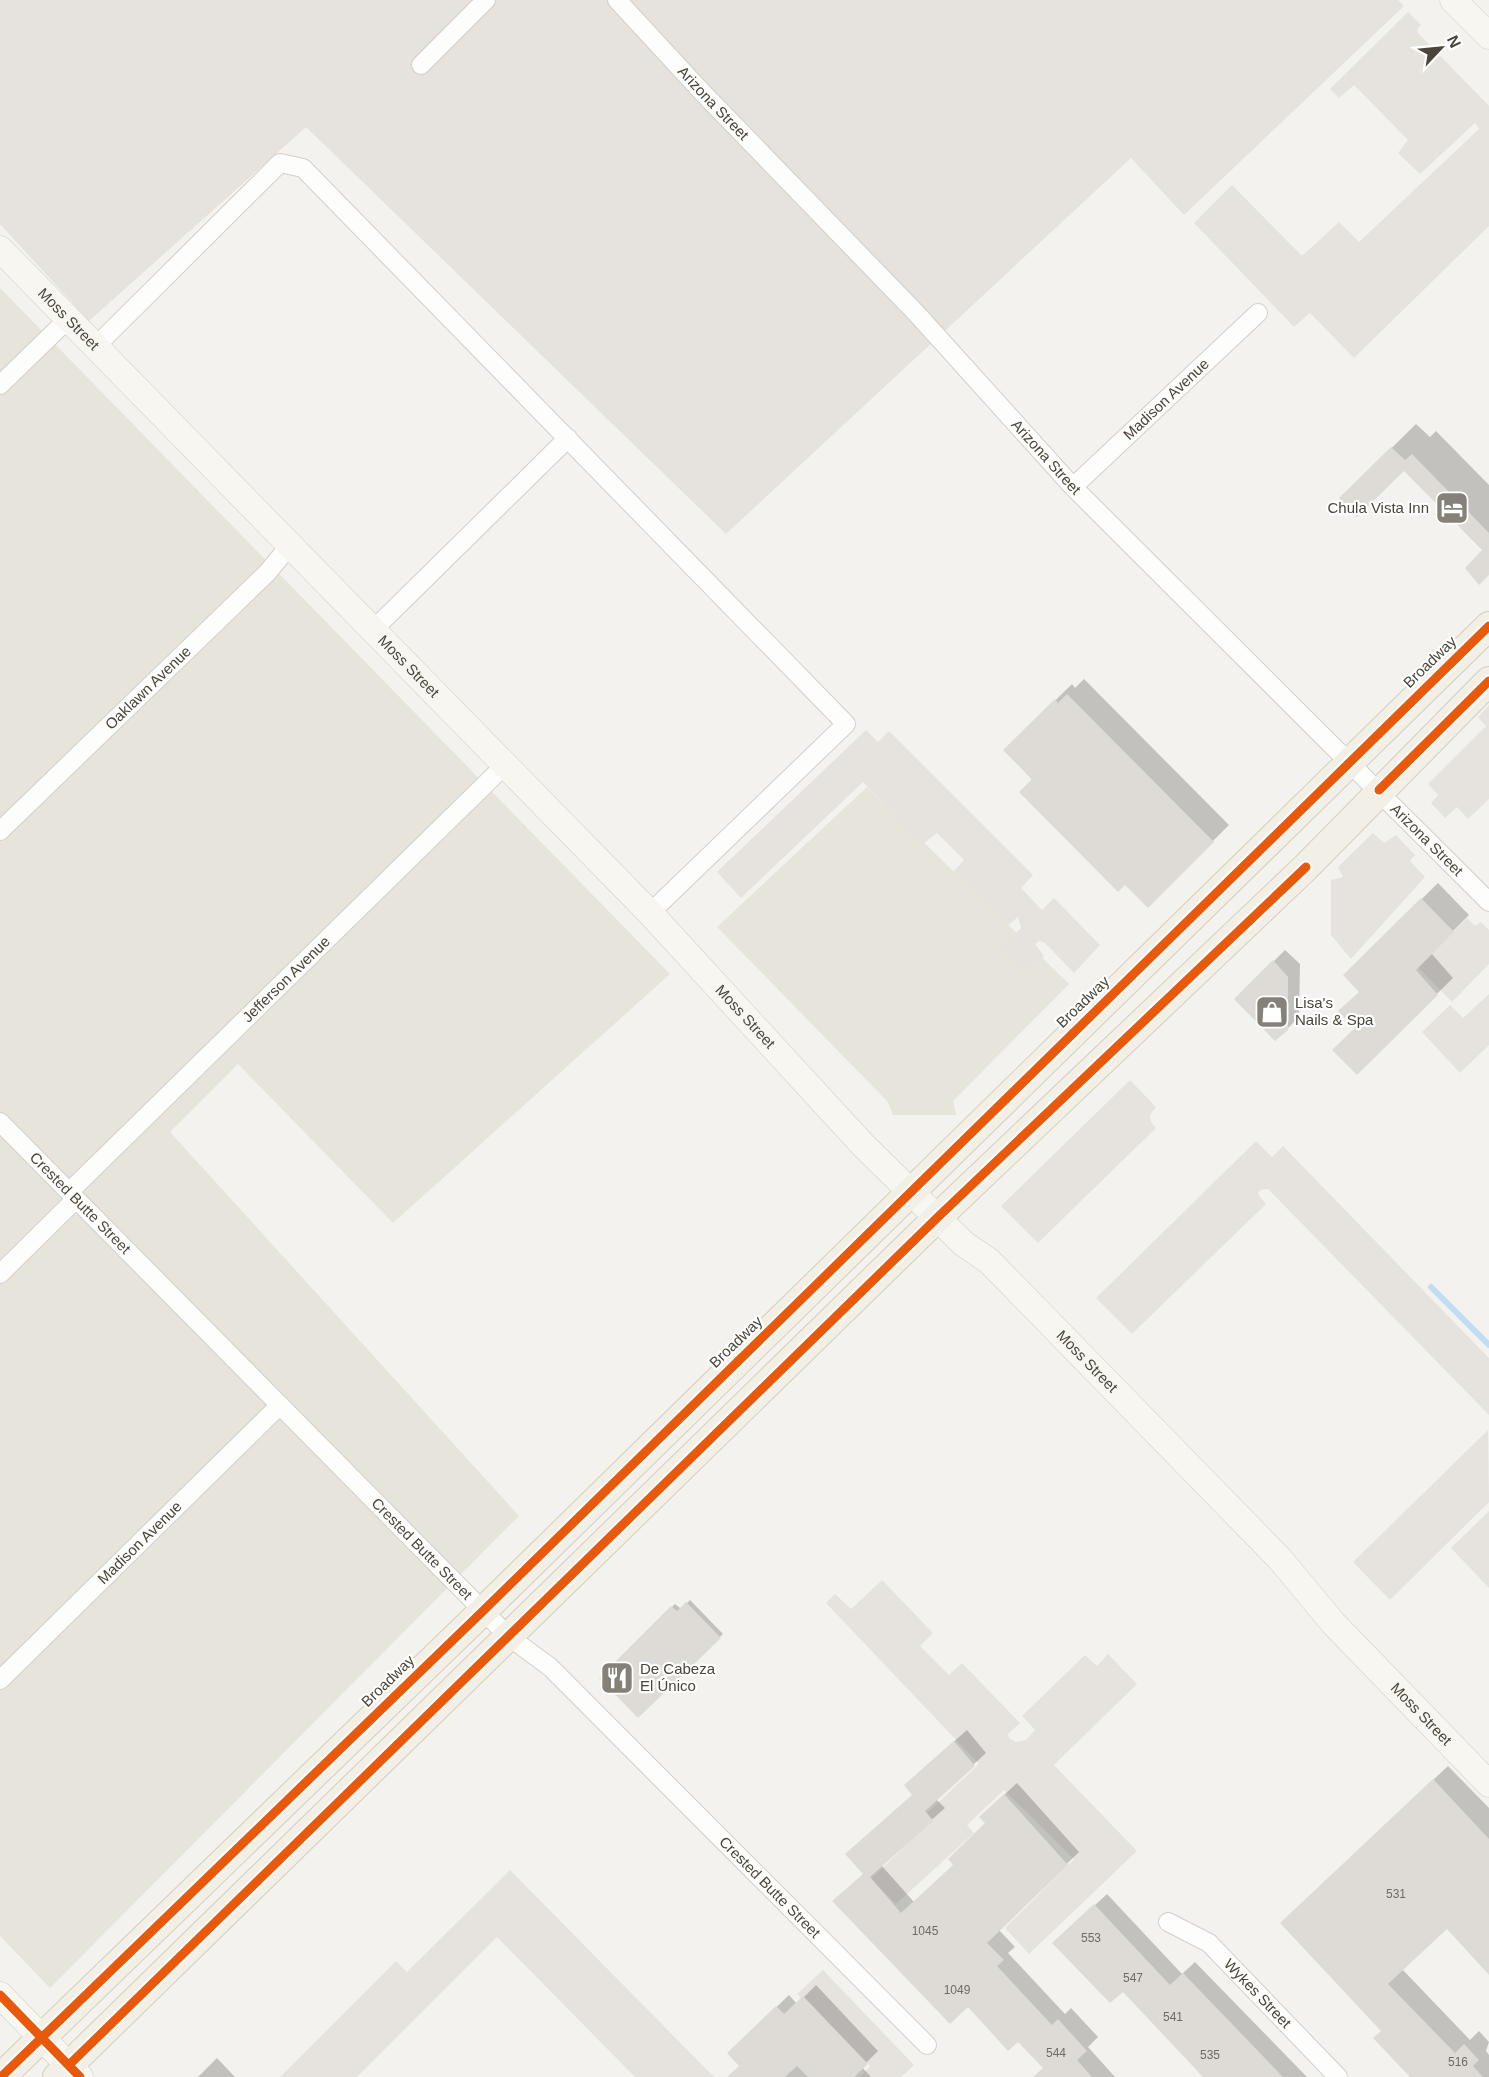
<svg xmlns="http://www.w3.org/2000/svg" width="1489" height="2077" viewBox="0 0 1489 2077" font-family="Helvetica,sans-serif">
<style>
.residential{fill:#e7e4dc}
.industrial{fill:#e6e2de}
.parking{fill:#e6e3df}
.shadow{fill:#0003}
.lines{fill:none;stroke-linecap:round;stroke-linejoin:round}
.stream{stroke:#c0ddf1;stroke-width:6}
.building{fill:#dedbd6}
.street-casing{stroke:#d2d0cb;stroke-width:20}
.secondary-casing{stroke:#d3cfc5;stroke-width:27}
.primary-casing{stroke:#d6cebb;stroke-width:30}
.street{stroke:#fdfdfc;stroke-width:18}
.secondary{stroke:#f7f6f1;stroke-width:26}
.primary{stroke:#f2efe6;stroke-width:28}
.cycleway-casing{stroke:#fff;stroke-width:13}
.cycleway{stroke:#e8590c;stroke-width:9}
.labels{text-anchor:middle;stroke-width:4.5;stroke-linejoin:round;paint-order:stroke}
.number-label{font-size:12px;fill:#706a61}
.street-label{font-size:15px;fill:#4b4439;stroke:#fff}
.poi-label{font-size:15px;fill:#4b4439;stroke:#fff;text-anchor:start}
</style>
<rect width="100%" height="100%" fill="#f4f2ee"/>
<path class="residential" d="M0,288L670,974L393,1223L238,1064L170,1132L519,1516L50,1988L0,1936Z
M867,787L1069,984L953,1101L956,1115H893L888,1102L717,927Z"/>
<path class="industrial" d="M0,0H1398L1404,6L1184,215L1131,158L726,534L306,127L89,321L0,224Z"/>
<path class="parking" d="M1408,12L1421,25L1417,29L1418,33L1489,106V226L1354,358L1310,313L1294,327L1194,223L1232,185L1302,256L1339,222L1359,242L1479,129L1475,123L1420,174L1398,153L1408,140L1354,85L1339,98L1330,89Z
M1489,705V799L1468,819L1457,807L1445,818L1431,803L1438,795L1428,784L1486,726L1478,717Z
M866,730L878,742L889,731L1033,875L1021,888L1042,910L1054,898L1100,945L1074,973L1045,943L1039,941L1035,944L1044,956L1026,974L1000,948L1021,928L1018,917L1007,926L953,872L964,860L937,833L923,844L863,782L741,898L717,872Z
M1373,833L1384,843L1396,835L1415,855L1410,861L1425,877L1351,959L1331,935V880L1343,877L1338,867Z
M1467,918L1475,926L1481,922L1489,930V964L1452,1002L1418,967Z
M1489,994V1045L1460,1073L1422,1032L1450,1005L1463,1018Z
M1130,1080L1156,1107L1150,1115L1151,1122L1156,1128L1038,1243L1001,1206Z
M1256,1141L1272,1157L1283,1146L1489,1358V1415L1268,1189L1260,1190L1258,1194L1266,1204L1132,1334L1096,1298Z
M1488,1430L1489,1502L1390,1600L1353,1562Z
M1489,1511V1588L1451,1548Z
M882,1580L933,1633L920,1646L949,1675L962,1663L1020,1723L1008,1734L1009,1738L1016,1742L1026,1740L1035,1730L1022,1716L1085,1655L1097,1666L1108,1654L1137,1684L1054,1765L1137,1851L1029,1954L1005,1928L1074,1859L1004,1790L967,1825L974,1833L896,1904L871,1879L933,1819L927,1813L979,1764L826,1603L835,1594L851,1609Z
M510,1870L714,2077H635L497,1937L357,2077H280L396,1961L407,1972Z
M823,1970L914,2065L901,2077H860L870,2066L797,1994Z"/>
<path class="shadow" d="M1416,424L1430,437L1436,431L1489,485V573L1484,550L1404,469L1341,498Z
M1084,679L1229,825L1148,906L1005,750L1072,684L1075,688Z
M1438,883L1469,915L1431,953L1453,978L1357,1073V1028L1361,991L1345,975Z
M1285,950L1300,964L1299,1017L1287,1029L1236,999Z
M690,1600L723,1634L638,1716L601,1678L675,1604L681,1609Z
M967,1730L986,1753L936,1799L945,1808L881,1865L914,1902L955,1864L986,1823L993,1805L1017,1783L1079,1852L999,1930L1015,1947L1008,1953L1065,2014L1071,2008L1098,2037L1088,2047L1115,2077H1035L1044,2067L864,1874L914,1794L918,1773Z
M1448,1766L1489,1808V1973L1447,1927L1402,1969L1470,2040L1479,2031L1489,2042L1486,2051L1489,2055V2077H1411L1383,2030L1296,1909Z
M1107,1894L1182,1974L1195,1962L1307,2077H1207L1066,1932Z
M816,1985L878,2051L862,2067L871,2077H734L741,2065V2041L789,1995L797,2004Z
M217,2058L235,2077H198Z"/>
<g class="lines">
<path class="stream" d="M1431,1287L1489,1345"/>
</g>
<path class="building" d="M1391,447L1405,460L1412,454L1489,533V575L1479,585L1465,568L1482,550L1404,471L1357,517L1339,498Z
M1067,694L1214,842L1148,908L1125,885L1118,892L1019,792L1032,779L1003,750L1055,699L1058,703Z
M1421,898L1454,932L1416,970L1438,995L1357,1075L1332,1050L1355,1028L1338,1011L1359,992L1343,975Z
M1273,960L1288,977V1030L1275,1041L1234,999Z
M686,1602L721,1638L638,1718L599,1678L671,1606L677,1611Z
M954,1741L975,1766L925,1811L933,1821L870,1877L901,1913L953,1865L948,1859L985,1823L979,1817L1004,1794L1068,1865L987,1943L1004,1960L997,1966L1052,2025L1058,2019L1087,2051L1077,2060L1092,2077H1033L1043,2068L1018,2042L1008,2051L968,2007L950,2024L832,1901L863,1874L845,1854L912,1795L904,1785Z
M1433,1779L1489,1839V1975L1447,1929L1388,1984L1455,2053L1464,2044L1479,2060L1473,2066L1483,2077H1410L1373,2038L1381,2031L1280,1923Z
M1094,1904L1170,1985L1183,1973L1283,2077H1203L1123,1992L1110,2003L1052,1943Z
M803,1996L868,2064L854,2077H808L797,2066L785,2077H727L739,2066L727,2053L776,2006L784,2014Z"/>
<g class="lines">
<defs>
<g id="street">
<path id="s1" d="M617,0L702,92L917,314L1073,487L1489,902"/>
<path d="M421,65L486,0"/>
<path d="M96,346L280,163L303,168L846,724L650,913"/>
<path d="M0,385L69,318"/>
<path id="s2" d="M1073,487L1258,313"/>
<path d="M374,629L568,438"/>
<path id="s3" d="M0,831L267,573L291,544"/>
<path id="s4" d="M0,1122L508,1636L550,1667L927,2045"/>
<path id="s5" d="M69,1192L504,766"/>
<path d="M0,1274L76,1199"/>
<path id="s6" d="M0,1680L280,1405"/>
<path id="s7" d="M1168,1922L1209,1943L1338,2077"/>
</g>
<g id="secondary">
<path d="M1453,0L1489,36"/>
<path id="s8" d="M0,249L650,913L863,1145L964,1244L989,1261L1280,1559L1333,1623L1489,1784"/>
<path d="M0,1995L80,2077"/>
</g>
<path id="primary" d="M1,2077L483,1611L1489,626
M57,2077L938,1217L1306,867L1489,681"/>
</defs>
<use href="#street" class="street-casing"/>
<use href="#secondary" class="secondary-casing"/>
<use href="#primary" class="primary-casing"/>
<use href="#street" class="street"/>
<use href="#secondary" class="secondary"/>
<use href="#primary" class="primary"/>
<defs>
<path id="cycleway" d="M1379,790L1489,681
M0,1995L80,2077
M69,2065L938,1217L1306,867
M1,2077L483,1611L1489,626"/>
</defs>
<use href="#cycleway" class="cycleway-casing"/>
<use href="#cycleway" class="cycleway"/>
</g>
<defs>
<symbol id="hotel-square" viewBox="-11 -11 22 22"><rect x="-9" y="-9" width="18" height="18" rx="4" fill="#868178" stroke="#fff"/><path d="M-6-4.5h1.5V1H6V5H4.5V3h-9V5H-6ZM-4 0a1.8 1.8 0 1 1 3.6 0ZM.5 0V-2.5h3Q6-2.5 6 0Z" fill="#fff"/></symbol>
<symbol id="shop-square" viewBox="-11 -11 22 22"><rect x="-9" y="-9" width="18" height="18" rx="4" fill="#868178" stroke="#fff"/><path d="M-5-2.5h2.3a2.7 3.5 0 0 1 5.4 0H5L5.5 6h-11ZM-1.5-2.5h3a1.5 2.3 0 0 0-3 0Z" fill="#fff"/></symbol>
<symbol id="restaurant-square" viewBox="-11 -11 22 22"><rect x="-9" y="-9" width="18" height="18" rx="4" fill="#868178" stroke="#fff"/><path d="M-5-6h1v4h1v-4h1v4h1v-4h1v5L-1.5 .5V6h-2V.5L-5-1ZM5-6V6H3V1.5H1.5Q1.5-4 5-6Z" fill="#fff"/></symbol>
</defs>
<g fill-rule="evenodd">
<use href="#hotel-square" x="1433" y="489" width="38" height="38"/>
<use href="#shop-square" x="1253" y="993" width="38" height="38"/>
<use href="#restaurant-square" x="598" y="1659" width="38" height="38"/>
</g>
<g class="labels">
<g class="number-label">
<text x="1396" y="1898">531</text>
<text x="925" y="1935">1045</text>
<text x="1091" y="1942">553</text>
<text x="1133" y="1982">547</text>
<text x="957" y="1994">1049</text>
<text x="1173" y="2021">541</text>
<text x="1056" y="2057">544</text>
<text x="1210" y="2059">535</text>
<text x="1458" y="2066">516</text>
</g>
<g class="street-label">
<text dy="5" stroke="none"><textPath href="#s1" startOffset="141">Arizona Street</textPath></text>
<text dy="5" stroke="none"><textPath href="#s8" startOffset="98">Moss Street</textPath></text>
<text dy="5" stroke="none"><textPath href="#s2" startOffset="128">Madison Avenue</textPath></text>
<text dy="5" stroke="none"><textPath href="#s1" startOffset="627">Arizona Street</textPath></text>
<text transform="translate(1430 662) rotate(-44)" y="5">Broadway</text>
<text dy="5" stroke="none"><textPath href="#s8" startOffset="584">Moss Street</textPath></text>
<text dy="5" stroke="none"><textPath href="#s3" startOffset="206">Oaklawn Avenue</textPath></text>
<text dy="5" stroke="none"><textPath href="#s1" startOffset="1167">Arizona Street</textPath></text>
<text dy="5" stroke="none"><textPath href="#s5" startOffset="304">Jefferson Avenue</textPath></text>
<text transform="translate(1083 1002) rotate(-44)" y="5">Broadway</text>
<text dy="5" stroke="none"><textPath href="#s8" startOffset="1070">Moss Street</textPath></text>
<text dy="5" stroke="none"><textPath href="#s4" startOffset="114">Crested Butte Street</textPath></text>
<text transform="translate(736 1342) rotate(-44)" y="5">Broadway</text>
<text dy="5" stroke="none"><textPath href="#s8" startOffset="1556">Moss Street</textPath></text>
<text dy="5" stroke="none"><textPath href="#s6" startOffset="196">Madison Avenue</textPath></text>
<text dy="5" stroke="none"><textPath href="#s4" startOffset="600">Crested Butte Street</textPath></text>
<text transform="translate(388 1681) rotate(-44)" y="5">Broadway</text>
<text dy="5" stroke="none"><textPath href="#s8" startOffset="2042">Moss Street</textPath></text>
<text dy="5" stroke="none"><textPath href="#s4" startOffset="1086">Crested Butte Street</textPath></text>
<text dy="5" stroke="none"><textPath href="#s7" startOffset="116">Wykes Street</textPath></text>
</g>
<g class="poi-label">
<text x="1429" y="513" text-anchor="end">Chula Vista Inn</text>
<text x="1295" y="1008">Lisa's<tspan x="1295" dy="17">Nails &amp; Spa</tspan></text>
<text x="640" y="1674">De Cabeza<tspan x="640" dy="17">El Único</tspan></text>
</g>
</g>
<g transform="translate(1441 48) rotate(64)" stroke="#ffffff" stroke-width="4.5" paint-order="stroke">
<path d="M0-4.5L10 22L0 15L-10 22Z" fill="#4b4439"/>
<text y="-9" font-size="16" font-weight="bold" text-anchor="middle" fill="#4b4439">N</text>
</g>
</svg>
